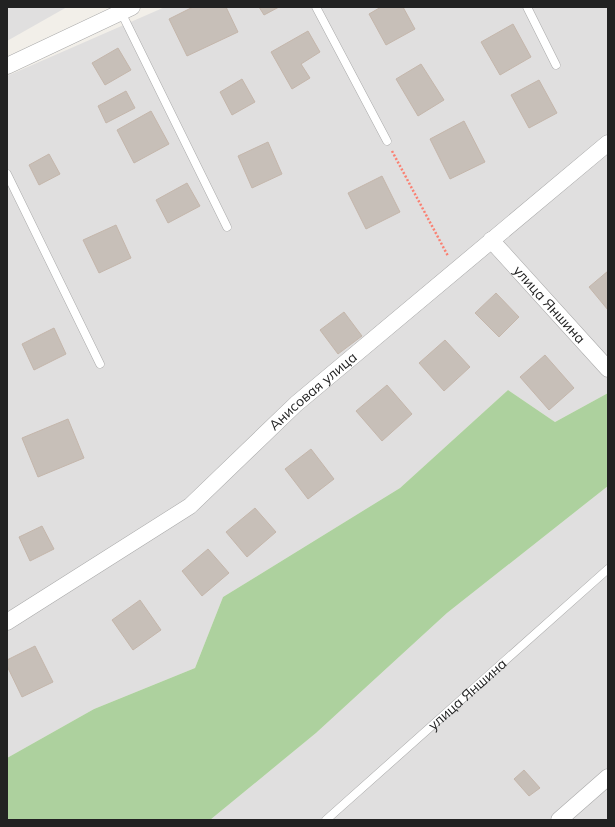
<svg xmlns="http://www.w3.org/2000/svg" width="615" height="827" viewBox="0 0 615 827" font-family="Mulish,sans-serif">
<style>
.residential{fill:#e0dfdf}
.forest{fill:#add19e}
.building{fill:#c7bfb8;stroke:#c4b6ab}
.lines{fill:none;stroke-linecap:round;stroke-linejoin:round}
.service-casing{stroke:#a9a9a9;stroke-width:9}
.minor-casing{stroke:#a9a9a9;stroke-width:17}
.path{stroke:#fa8072;stroke-width:2.5;stroke-dasharray:2 2;stroke-linecap:butt}
.service{stroke:#fff;stroke-width:8}
.minor{stroke:#fff;stroke-width:16}
.labels{text-anchor:middle;stroke-width:3;stroke-linejoin:round;paint-order:stroke}
.street-label{font-size:14px;fill:#222;stroke:#fff}
</style>
<rect width="100%" height="100%" fill="#f2efe9"/>
<path class="residential" d="M7,7H67L7,41Z
M165,7H608V393L555,422L508,390L400,488L223,597L195,668L94,709L7,758V76Z
M608,486V820H210L316,733L447,613Z"/>
<path class="forest" d="M508,390L555,422L608,393V486L447,613L316,733L210,820H7V758L94,709L195,668L223,597L400,488Z"/>
<path class="building" d="M193,7H226L238,32L187,56L169,19Z
M259,7H279L264,15Z
M381,7H403L415,29L386,45L369,14Z
M513,24L531,57L500,75L481,42Z
M308,31L320,52L301,64L310,78L292,89L271,52Z
M118,48L131,70L105,85L92,63Z
M421,64L444,100L418,116L396,79Z
M242,79L255,102L232,115L220,92Z
M539,80L557,113L529,128L511,95Z
M126,91L135,108L106,123L98,106Z
M151,111L169,144L134,163L117,130Z
M464,121L485,162L450,179L430,139Z
M268,142L282,174L252,188L238,156Z
M49,154L60,174L39,185L29,165Z
M382,176L400,212L366,229L348,193Z
M187,183L200,206L168,223L156,200Z
M116,225L131,258L99,273L83,240Z
M608,271V310L589,287Z
M496,293L519,317L499,337L475,313Z
M344,312L362,336L338,354L320,330Z
M54,328L66,354L34,370L22,344Z
M445,340L470,367L444,391L419,363Z
M545,355L574,388L549,410L520,377Z
M387,385L412,414L382,441L356,411Z
M68,419L84,458L38,477L22,438Z
M311,449L334,479L308,499L285,469Z
M255,508L276,532L247,557L226,532Z
M42,526L54,549L30,561L19,537Z
M208,549L229,573L202,596L182,571Z
M140,600L161,630L133,650L112,620Z
M35,646L53,682L22,697L7,666V660Z
M524,770L540,788L529,796L514,779Z"/>
<g class="lines">
<defs>
<g id="service">
<path d="M316,7L387,141"/>
<path d="M527,7L556,65"/>
<path d="M121,12L227,227"/>
<path d="M7,174L100,364"/>
<path id="s1" d="M326,820L608,569"/>
</g>
<g id="minor">
<path d="M7,66L132,7"/>
<path id="s2" d="M491,240L608,369"/>
<path id="s3" d="M7,622L190,506L296,404L608,143"/>
<path d="M559,820L608,777"/>
</g>
</defs>
<use href="#service" class="service-casing"/>
<use href="#minor" class="minor-casing"/>
<path class="path" d="M392,151L448,256"/>
<use href="#service" class="service"/>
<use href="#minor" class="minor"/>
</g>
<g class="labels">
<g class="street-label">
<text dy="5" stroke="none"><textPath href="#s2" startOffset="87">улица Яншина</textPath></text>
<text dy="5" stroke="none"><textPath href="#s3" startOffset="385">Анисовая улица</textPath></text>
<text dy="5" stroke="none"><textPath href="#s1" startOffset="189">улица Яншина</textPath></text>
</g>
</g>
<rect width="615" height="827" fill="none" stroke="#222222" stroke-width="16"/>
</svg>
